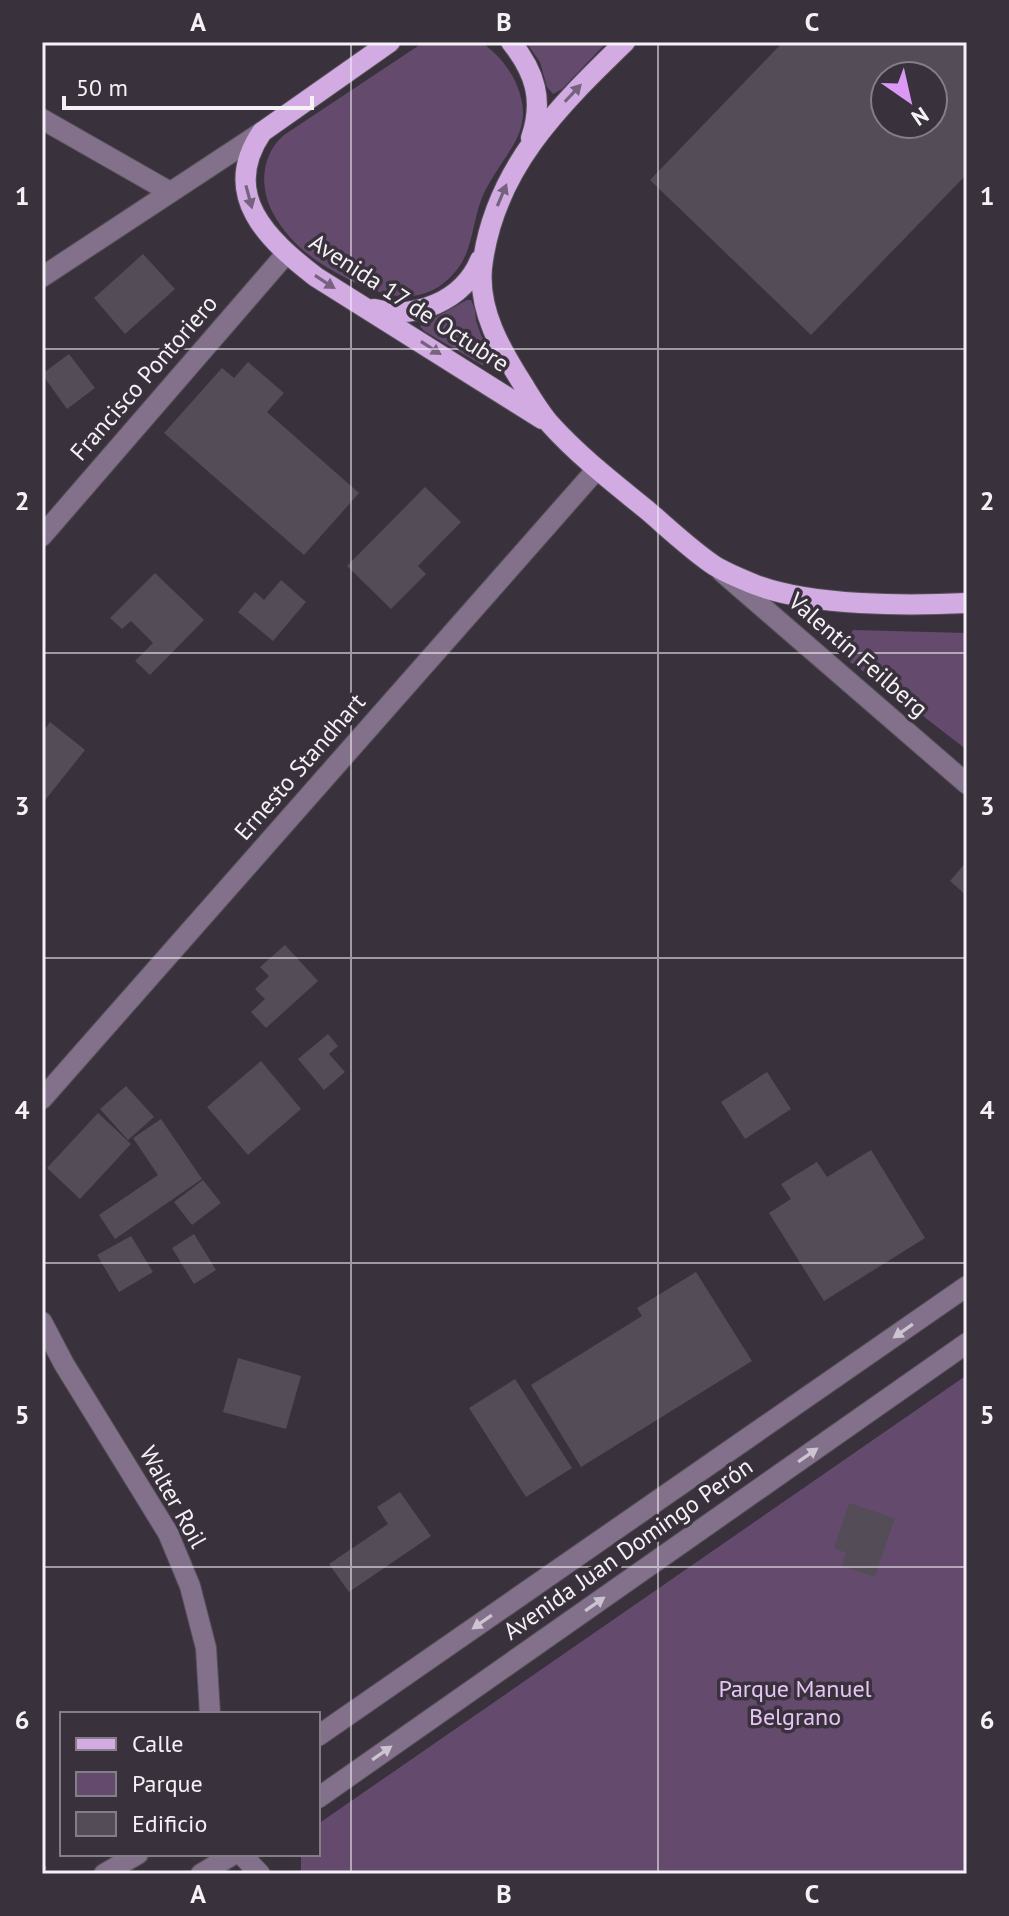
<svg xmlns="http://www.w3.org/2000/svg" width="1009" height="1916" viewBox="0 0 1009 1916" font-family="'PT Sans',sans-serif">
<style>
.green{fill:#644b6e}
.building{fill:#544d57;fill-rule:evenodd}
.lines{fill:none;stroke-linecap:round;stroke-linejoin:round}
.minor-casing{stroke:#57515a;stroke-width:22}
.major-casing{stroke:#57515a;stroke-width:22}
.path{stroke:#7e7881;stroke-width:5;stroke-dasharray:4 6;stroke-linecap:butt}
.minor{stroke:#83718b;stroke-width:20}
.major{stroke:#d1abe1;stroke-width:20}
.oneway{fill:#76627e}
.oneway2{fill:#cdc4d1}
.grid{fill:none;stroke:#f5f1f7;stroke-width:2;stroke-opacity:0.55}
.labels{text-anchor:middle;stroke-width:7;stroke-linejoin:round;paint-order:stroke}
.street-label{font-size:24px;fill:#f5f1f7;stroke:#39323c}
.park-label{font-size:24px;fill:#e7c4f6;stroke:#39323c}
.neatline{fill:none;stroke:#f5f1f7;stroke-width:3}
.grid-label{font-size:26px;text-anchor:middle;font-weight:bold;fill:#f5f1f7}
</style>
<rect width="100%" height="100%" fill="#39323c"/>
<path class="green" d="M424,42H480C494,50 505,63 513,77C540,130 506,148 484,193C472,218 474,251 455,272C423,310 382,297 344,277C315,262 289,243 273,213C259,187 261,155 284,135Z
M526,42H607L562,89L553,94L547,87L540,62Z
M467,300H471L475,310L476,321L481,335L492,360V365L490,367L482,365L424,331L420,326Z
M853,630L967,633V750L883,685L850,662L845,643Z
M967,1375V1874H306L301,1871V1854H318V1824Z"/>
<path class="building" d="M783,42H967V174L811,335L650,180ZM885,76H933V124H885Z
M143,254L175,289L125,334L94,298Z
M69,354L95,388L67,409L42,374Z
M248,362L284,393L267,412L359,493L304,555L164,433L222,368L234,378Z
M425,487L461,522L418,566L426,574L391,609L347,566Z
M155,573L204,620L150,675L135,661L153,643L131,621L122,629L110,618Z
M281,580L306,602L273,641L238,612L255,592L264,600Z
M50,722L85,750L42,804V733Z
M967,861V896L950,881Z
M285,945L318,981L266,1028L251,1012L265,999L255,989L269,976L260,967Z
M328,1034L338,1046L329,1054L345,1072L324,1090L298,1059Z
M261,1061L301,1109L248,1155L207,1107Z
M767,1072L791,1109L745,1139L721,1102Z
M126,1086L154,1117L128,1140L100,1109Z
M98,1113L131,1144L80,1199L47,1168Z
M161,1119L202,1179L115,1239L99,1215L158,1175L133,1138Z
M871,1150L925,1238L824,1301L769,1213L791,1199L781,1184L817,1162L827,1177Z
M203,1180L221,1203L192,1225L174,1202Z
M194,1234L216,1270L194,1284L172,1248Z
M131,1236L153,1272L119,1292L97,1255Z
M696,1272L752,1361L581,1467L531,1385L642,1316L637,1308Z
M238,1358L301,1376L286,1429L223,1412Z
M515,1379L572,1468L526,1497L469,1408Z
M400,1492L431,1536L349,1592L329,1564L388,1524L377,1507Z
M849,1503L895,1518L875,1577L841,1566L846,1553L834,1548Z"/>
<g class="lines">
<defs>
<path id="minor" d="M42,119L170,192
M42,277L262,132
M42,536L286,254
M722,572L967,784
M42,1099L597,469
M42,1322L64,1364L168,1533L190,1586L206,1648L210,1714
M318,1736L967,1286
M318,1798L967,1343
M241,1854L260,1874
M104,1874L138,1854
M201,1874L234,1854"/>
<path id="major" d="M390,42L262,132C219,195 268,240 316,277L542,419
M511,42C535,72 544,100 531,138
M625,42C558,107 493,170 482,268C478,311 501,350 524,386C532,399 541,414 551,425C580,457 614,483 647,510C668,528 689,548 712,564C725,573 742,579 756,585C812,606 907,606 967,603
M374,309C415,320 463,301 480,260"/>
</defs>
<use href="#minor" class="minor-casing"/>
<use href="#major" class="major-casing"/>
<path class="path" d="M42,1867L49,1874"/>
<use href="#minor" class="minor"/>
<use href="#major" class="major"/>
</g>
<defs><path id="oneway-solid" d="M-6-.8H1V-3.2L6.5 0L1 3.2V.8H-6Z" transform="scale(2)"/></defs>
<g class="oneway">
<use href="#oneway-solid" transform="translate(573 93) rotate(-47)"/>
<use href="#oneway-solid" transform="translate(502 195) rotate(-67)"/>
<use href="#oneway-solid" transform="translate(249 197) rotate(75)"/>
<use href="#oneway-solid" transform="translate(325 282) rotate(33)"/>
<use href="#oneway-solid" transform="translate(431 348) rotate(33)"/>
</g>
<g class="oneway2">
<use href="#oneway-solid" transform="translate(903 1331) rotate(145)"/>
<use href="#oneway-solid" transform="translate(808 1455) rotate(-35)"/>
<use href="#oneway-solid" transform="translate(595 1604) rotate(-35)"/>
<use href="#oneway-solid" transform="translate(482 1622) rotate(145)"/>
<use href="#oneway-solid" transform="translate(382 1753) rotate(-35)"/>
</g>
<path class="grid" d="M351,42V1874M658,42V1874M42,349H967M42,653H967M42,958H967M42,1263H967M42,1567H967"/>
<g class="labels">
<g class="street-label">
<text transform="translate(409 303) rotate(33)" y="8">Avenida 17 de Octubre</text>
<text transform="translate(144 378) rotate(-49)" y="8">Francisco Pontoriero</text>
<text transform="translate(858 655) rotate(41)" y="8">Valentín Feilberg</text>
<text transform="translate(300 767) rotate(-49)" y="8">Ernesto Standhart</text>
<text transform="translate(173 1497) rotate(61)" y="8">Walter Roil</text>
<text transform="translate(628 1549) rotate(-35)" y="8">Avenida Juan Domingo Perón</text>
</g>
<g class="park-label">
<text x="795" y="1697">Parque Manuel<tspan x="795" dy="28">Belgrano</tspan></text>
</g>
</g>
<rect width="1009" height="1916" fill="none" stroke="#39323c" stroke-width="88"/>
<rect x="60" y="1712" width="260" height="144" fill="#39323c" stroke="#847e87" stroke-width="2"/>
<rect x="76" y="1738" width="40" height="12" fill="#d1abe1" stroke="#847e87" stroke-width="2"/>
<text x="132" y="1752" font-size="24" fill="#f5f1f7">Calle</text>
<rect x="76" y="1772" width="40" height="24" fill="#644b6e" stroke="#847e87" stroke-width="2"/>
<text x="132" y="1792" font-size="24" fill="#f5f1f7">Parque</text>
<rect x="76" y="1812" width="40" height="24" fill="#544d57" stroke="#847e87" stroke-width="2"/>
<text x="132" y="1832" font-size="24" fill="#f5f1f7">Edificio</text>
<g transform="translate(909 100) rotate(146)"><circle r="38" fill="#39323c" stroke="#847e87" stroke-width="2"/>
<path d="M0-6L14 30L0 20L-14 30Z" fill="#db99f5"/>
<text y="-12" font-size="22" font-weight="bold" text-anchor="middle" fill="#f5f1f7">N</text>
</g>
<path d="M64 96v12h248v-12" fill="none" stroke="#f5f1f7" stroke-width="4"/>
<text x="76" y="96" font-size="24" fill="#f5f1f7" stroke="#39323c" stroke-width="6" paint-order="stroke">50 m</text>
<rect x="44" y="44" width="921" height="1828" class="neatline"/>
<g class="grid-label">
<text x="198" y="31">A</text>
<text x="504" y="31">B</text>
<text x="812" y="31">C</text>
<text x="22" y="205">1</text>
<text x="987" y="205">1</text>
<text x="22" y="510">2</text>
<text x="987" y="510">2</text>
<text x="22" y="815">3</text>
<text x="987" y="815">3</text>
<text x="22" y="1119">4</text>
<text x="987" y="1119">4</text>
<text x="22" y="1424">5</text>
<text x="987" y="1424">5</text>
<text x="22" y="1729">6</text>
<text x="987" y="1729">6</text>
<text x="198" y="1903">A</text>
<text x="504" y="1903">B</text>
<text x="812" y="1903">C</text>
</g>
</svg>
